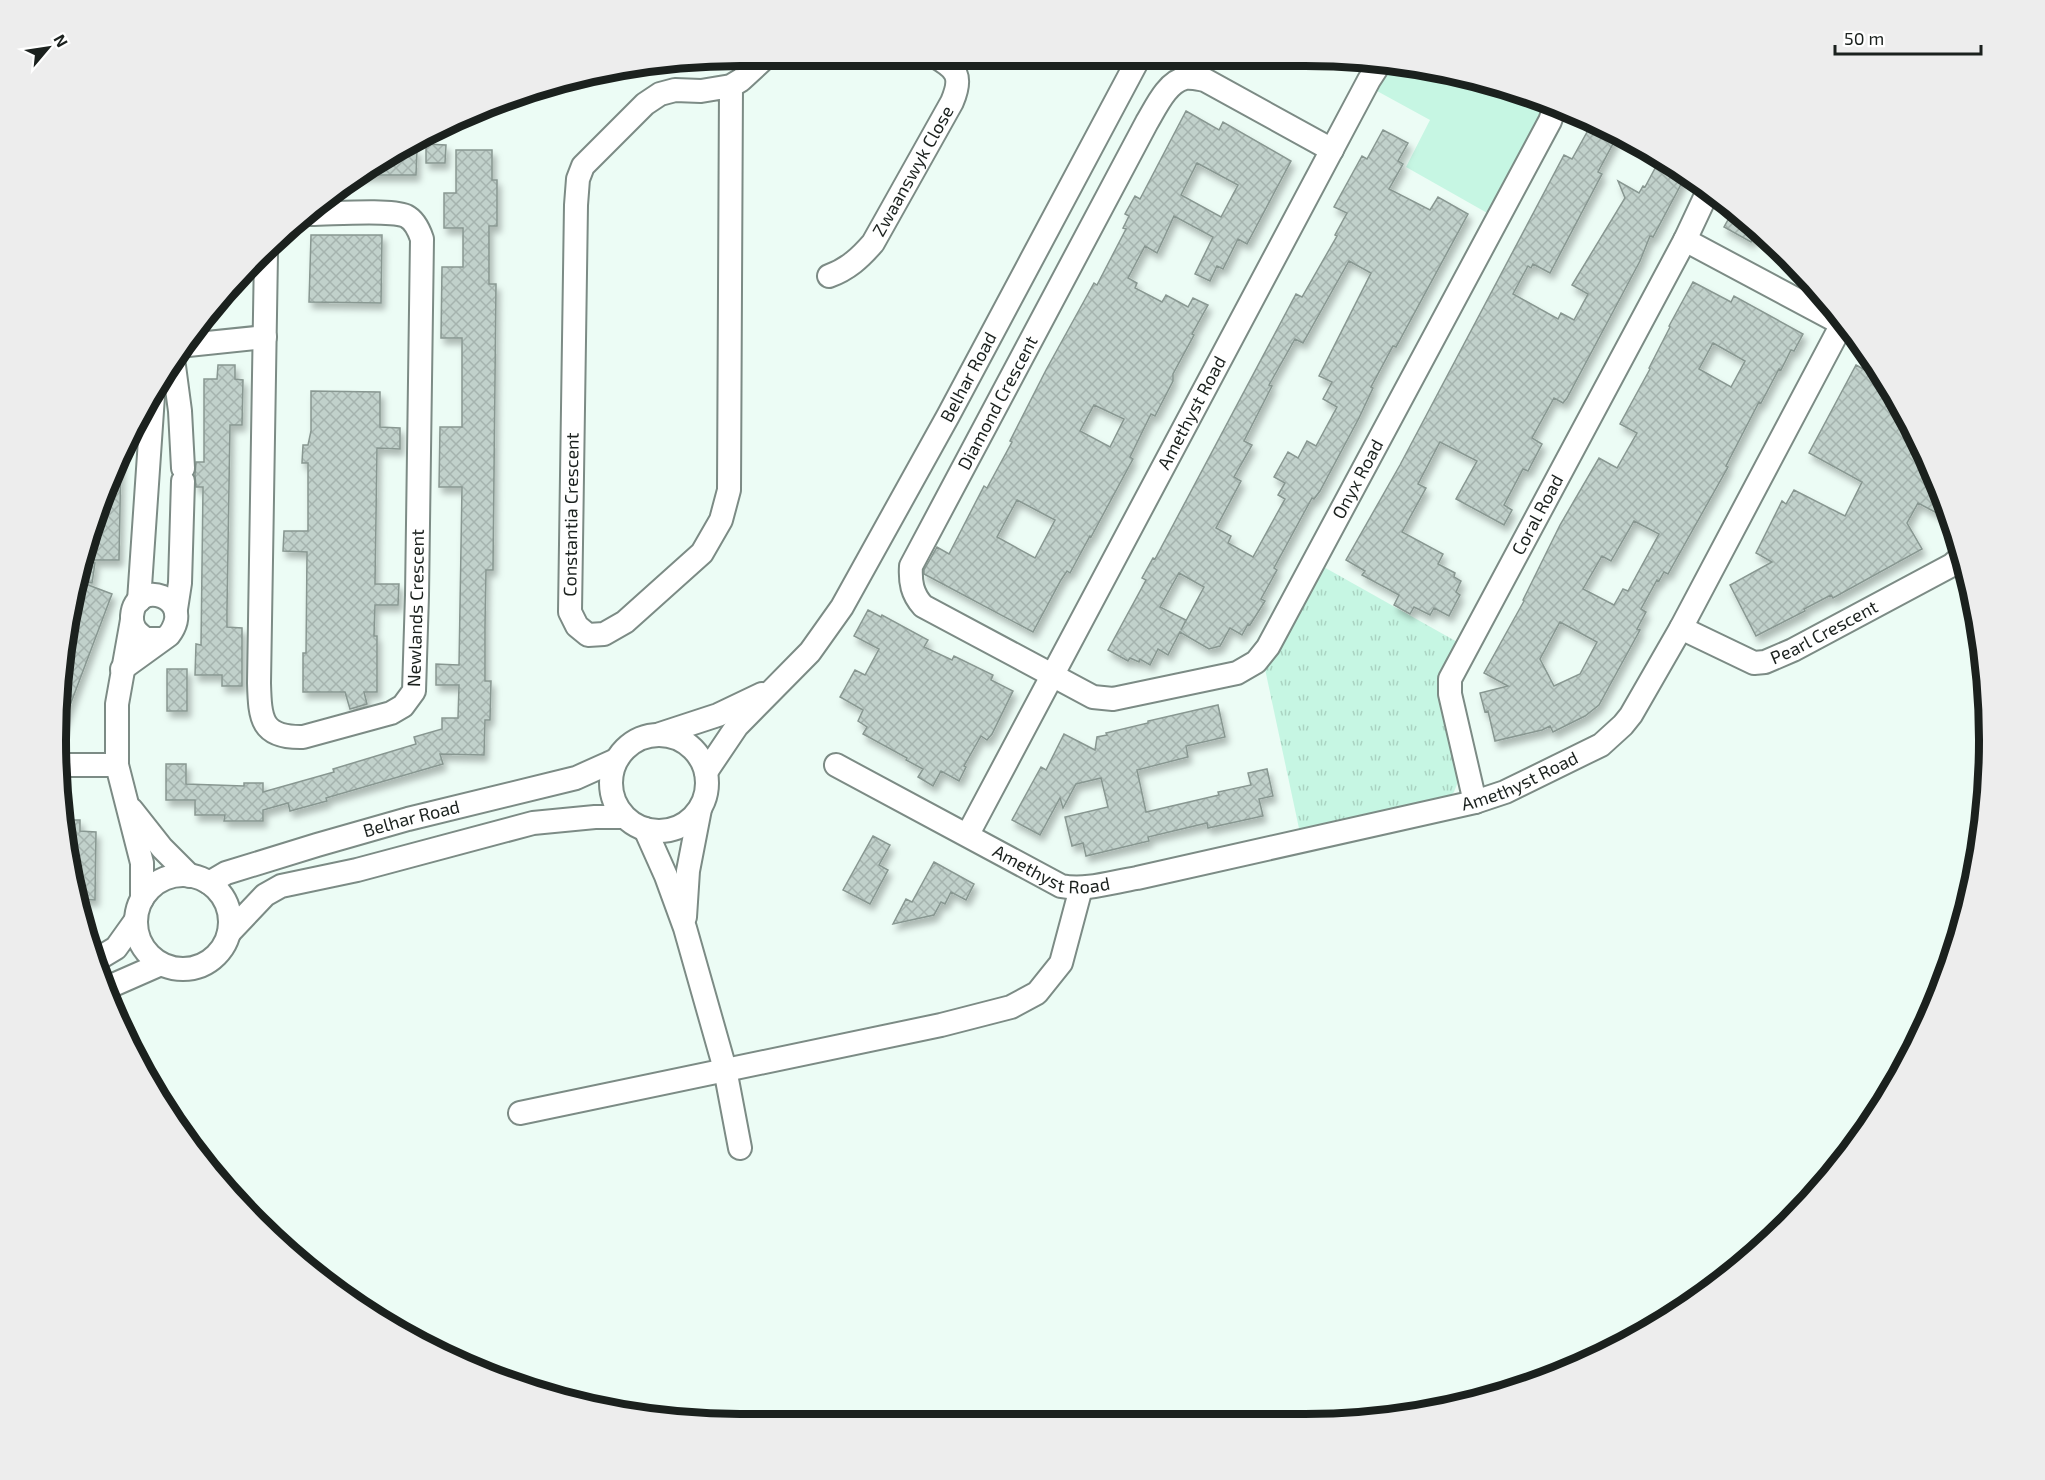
<svg xmlns="http://www.w3.org/2000/svg" width="2045" height="1480" viewBox="0 0 2045 1480" font-family="'Exo 2',sans-serif">
<style>
.grass{fill:#c6f6e3}
.park{fill:url(#park-tufts)}
.building{fill:url(#building-cross-hatch);stroke:#889791;stroke-width:1.5;fill-rule:evenodd;filter:url(#shadow)}
.lines{fill:none;stroke-linecap:round;stroke-linejoin:round}
.minor-casing{stroke:#7c8b85;stroke-width:26}
.minor{stroke:#fff;stroke-width:22}
.rail{stroke:#414945;stroke-width:4.5;stroke-dasharray:12 6;stroke-linecap:butt}
.labels{text-anchor:middle;stroke-width:4.5;stroke-linejoin:round;paint-order:stroke}
.street-label{font-size:18px;fill:#1b211e;stroke:#fff}
.rim{fill:none;stroke:#1b211e;stroke-width:8}
</style>
<defs>
<pattern id="park-tufts" width="24" height="20" patternUnits="userSpaceOnUse" patternTransform="scale(1.5)"><rect width="24" height="20" fill="#c6f6e3"/><path d="M3 7l-1-3M5 7V3M7 7l1-3M15 17l-1-3M17 17v-4M19 17l1-3" fill="none" stroke="#aad3c2"/></pattern>
<pattern id="building-cross-hatch" width="8" height="8" patternUnits="userSpaceOnUse" patternTransform="scale(1.5)"><rect width="8" height="8" fill="#c1d1cb"/><path d="M0 0l8 8M0 8l8-8" fill="none" stroke="#a5b3ae"/></pattern>
<filter id="shadow"><feDropShadow dx="3.5" dy="6" stdDeviation="3" flood-color="#0004"/></filter>
</defs>
<rect width="100%" height="100%" fill="#ecfcf5"/>
<path class="grass" d="M1392,64L1439,69L1548,102L1489,214L1406,167L1430,120L1377,91Z"/>
<path class="park" d="M1322,566L1459,643V779L1454,792L1449,797L1300,833L1265,669Z"/>
<path class="building" d="M1186,111L1219,130L1223,122L1291,161L1247,244L1238,239L1223,269L1217,266L1210,281L1195,274L1213,237L1174,216L1157,253L1145,246L1128,278L1137,283L1135,288L1162,302L1166,295L1188,307L1193,298L1208,305L1192,334L1194,335L1173,374V381L1155,416L1151,414L1130,457L1133,459L1091,537L1090,536L1070,573L1067,571L1061,580L1033,632L924,574V570L937,547L949,554L984,486L987,488L1012,442L1010,441L1046,370L1094,283L1097,285L1126,229L1123,228L1129,216L1125,214L1135,196L1140,199ZM1197,163L1238,185L1221,217L1181,195ZM1094,405L1124,419L1110,447L1080,431ZM1017,500L1055,520L1035,558L997,537Z
M1595,121L1609,128L1606,133L1616,138L1598,172L1602,174L1550,273L1533,264L1531,268L1528,266L1513,294L1558,319L1561,313L1574,320L1588,294L1572,285L1625,198L1618,181L1639,193L1643,186L1645,187L1661,157L1686,175L1653,237L1650,236L1640,261L1567,398L1563,403L1554,398L1532,438L1542,444L1528,471L1523,469L1504,505L1512,510L1504,525L1456,499L1477,461L1440,442L1418,484L1426,488L1402,532L1443,554L1438,564L1455,573L1454,577L1461,581L1456,592L1460,595L1449,616L1434,608L1430,615L1414,607L1410,614L1394,605L1399,595L1362,575L1365,571L1346,560L1400,465L1564,155L1572,159L1591,125L1592,126Z
M1383,130L1408,143L1398,161L1403,164L1389,189L1430,210L1438,197L1468,214L1396,347L1393,346L1371,387L1373,388L1359,418L1320,491L1314,499L1312,498L1274,568L1277,570L1261,599L1265,601L1250,625L1248,624L1242,635L1230,628L1220,646L1209,649L1180,632L1168,655L1158,649L1150,665L1140,659L1139,662L1130,658L1128,661L1108,650L1146,580L1142,578L1153,558L1155,559L1296,294L1302,297L1337,236L1335,235L1347,213L1334,207L1362,156L1367,159ZM1349,261L1371,273L1319,376L1332,382L1323,399L1337,407L1316,446L1307,441L1298,458L1288,452L1274,477L1285,483L1278,495L1285,499L1253,557L1228,543L1231,536L1216,528L1241,481L1234,477L1252,445L1244,441L1272,386L1269,385L1295,339L1303,343ZM1179,573L1204,587L1181,630L1186,620L1160,607Z
M426,144L446,145L445,163H426Z
M397,149H417L416,175H355Z
M456,150H492V180H497V226H489V284H496L493,570H486L485,626V681H491L490,720H485L484,755L440,754L443,764L326,798L327,801L290,811L288,803L263,810V821H224L225,815H195V800H166V764H186V784L244,786V783H263V792L334,772L333,769L416,744L414,737L442,729V718H458L459,685H436V664L459,665L462,487H439L440,427H462V338H441L442,267H463V228H444V193H456Z
M1734,209L1759,228L1751,242L1724,227Z
M311,235H382L381,303L309,302Z
M1693,282L1731,302L1734,296L1803,334L1794,351L1791,350L1781,370L1779,369L1761,403L1759,402L1726,466L1728,467L1668,574L1664,572L1659,581L1657,580L1641,609L1646,612L1637,629L1640,630L1599,705L1585,716L1553,732L1550,726L1542,730L1495,741L1488,711L1485,712L1480,693L1508,686L1484,673L1524,601L1523,600L1560,525L1599,458L1617,468L1637,433L1620,424L1650,369L1649,368L1670,327L1669,326ZM1713,343L1745,361L1731,387L1699,369ZM1634,521L1659,534L1628,591L1623,589L1614,605L1583,589L1602,556L1611,561ZM1560,622L1597,642L1580,674L1554,686L1540,659Z
M218,365H235V379L243,380L242,425H230L227,610V627L242,628V686H222V675H195L196,644L201,645L203,487H196L195,475L196,462H204V379H217Z
M1856,365L1885,381L1898,398L1954,522L1918,503L1907,523L1922,549L1833,598L1831,595L1804,609L1805,611L1756,636L1730,585L1772,562L1756,553L1782,501L1786,504L1794,490L1845,516L1862,482L1809,453Z
M311,391L380,392V427L400,428V449L377,448L375,584H399L398,605H375L374,636H377V692H364L367,704L350,709L345,692H303V653H306L307,552L283,551L284,531H308V463H302L303,445H308L311,431Z
M119,456L121,457L119,560H89V536Z
M80,561L95,563L92,583L75,580Z
M83,583L112,594L63,724L61,650L68,617L70,618Z
M868,610L881,617L882,615L928,640L924,647L952,660L954,656L993,675L991,680L1013,691L992,734L987,740L981,736L964,766L966,767L959,781L941,771L933,786L918,777L923,769L906,760L907,758L863,734L867,727L858,721L863,710L840,697L855,670L865,675L879,649L854,636Z
M167,669H187V711H167Z
M1218,705L1225,737L1186,746L1188,757L1137,770L1146,812L1219,795L1218,792L1251,785L1248,773L1267,769L1273,796L1259,799L1263,816L1208,828L1207,823L1148,837L1149,841L1086,856L1083,843L1072,846L1065,817L1108,807L1101,778L1076,784L1063,808L1060,798L1040,835L1012,820L1041,767L1046,770L1064,734L1095,750L1097,737L1107,735L1106,733L1148,723V721Z
M62,820H80V831L96,832L95,900L80,899L62,831Z
M873,836L890,845L879,865L888,870L870,904L843,890Z
M934,862L974,884L966,900L951,892L945,904L941,902L934,915L893,924L906,899L912,902Z"/>
<g class="lines">
<defs>
<g id="minor">
<path id="s1" d="M731,86L729,490L721,520L702,553L625,622L604,634L588,635L577,626L570,612L576,205L578,179L583,166L645,104L660,94L675,90L701,91L731,86L741,80L767,56"/>
<path id="s2" d="M1332,150L1205,80C1199,79 1191,77 1185,78C1167,82 1156,107 1147,122L911,566C910,582 912,594 923,606L1093,697L1113,699L1237,673L1256,662L1268,647L1550,121L1556,104"/>
<path d="M1685,240L1846,326"/>
<path id="s3" d="M266,253L259,683C260,719 261,738 303,737L391,713L403,706L414,691L417,595L422,239C419,230 414,220 406,216C389,209 332,214 311,214"/>
<path id="s4" d="M829,276C848,269 860,258 873,243L952,102C963,76 957,69 934,56"/>
<path d="M188,345L265,337"/>
<path d="M174,366L180,411L183,468"/>
<path d="M139,601L153,396"/>
<path d="M176,609L180,583L183,481"/>
<path d="M132,620L117,704V765L142,863V899"/>
<path id="s5" d="M1681,628L1754,663L1765,662L1793,650L1952,565L1962,556"/>
<path d="M122,669L169,635C197,597 135,577 132,616C131,627 137,633 146,639H161"/>
<path d="M660,734L718,715L762,694"/>
<circle cx="659" cy="783" r="48"/>
<path d="M61,765H117"/>
<path id="s6" d="M836,765L1061,886C1086,891 1112,882 1137,878L1475,802L1505,792L1601,745L1623,725L1631,715L1681,628L1843,322"/>
<path id="s7" d="M706,772L737,726L810,652L842,607L948,416L1140,56"/>
<path id="s8" d="M1475,802L1450,694V679L1685,240L1708,191"/>
<path d="M132,810L162,848L190,876"/>
<path d="M645,829L666,876L685,928L725,1069L740,1148"/>
<path id="s9" d="M968,834L1369,80L1380,63"/>
<circle cx="183" cy="922" r="47"/>
<path id="s10" d="M209,883L226,873L317,845L408,819L576,778L616,760"/>
<path d="M685,917L688,871L700,809"/>
<path d="M229,933L265,895L281,886L357,870L533,823L595,817H624"/>
<path d="M96,960L116,948L136,920"/>
<path d="M104,989L161,964"/>
<path d="M520,1113L941,1025L1011,1007L1037,993L1061,963L1081,888"/>
</g>
</defs>
<use href="#minor" class="minor-casing"/>
<use href="#minor" class="minor"/>
<path class="rail" d="M1845,1160L1945,973"/>
</g>
<g class="labels">
<g class="street-label">
<text dy="6" stroke="none"><textPath href="#s4" startOffset="138">Zwaanswyk Close</textPath></text>
<text dy="6" stroke="none"><textPath href="#s7" startOffset="477">Belhar Road</textPath></text>
<text transform="translate(998 403) rotate(-62)" y="6">Diamond Crescent</text>
<text dy="6" stroke="none"><textPath href="#s9" startOffset="477">Amethyst Road</textPath></text>
<text dy="6" stroke="none"><textPath href="#s2" startOffset="1342">Onyx Road</textPath></text>
<text dy="6" stroke="none"><textPath href="#s1" startOffset="744">Constantia Crescent</textPath></text>
<text dy="6" stroke="none"><textPath href="#s8" startOffset="312">Coral Road</textPath></text>
<text dy="6" stroke="none"><textPath href="#s3" startOffset="720">Newlands Crescent</textPath></text>
<text dy="6" stroke="none"><textPath href="#s5" startOffset="158">Pearl Crescent</textPath></text>
<text dy="6" stroke="none"><textPath href="#s6" startOffset="728">Amethyst Road</textPath></text>
<text dy="6" stroke="none"><textPath href="#s10" startOffset="213">Belhar Road</textPath></text>
<text dy="6" stroke="none"><textPath href="#s6" startOffset="242">Amethyst Road</textPath></text>
</g>
</g>
<path d="M0 0H2045V1480H0ZM740 66H1305A674 674 0 0 1 1979 740V740A674 674 0 0 1 1305 1414H740A674 674 0 0 1 66 740V740A674 674 0 0 1 740 66Z" fill="#ededed" fill-rule="evenodd"/>
<path class="rim" d="M740 66H1305A674 674 0 0 1 1979 740V740A674 674 0 0 1 1305 1414H740A674 674 0 0 1 66 740V740A674 674 0 0 1 740 66Z"/>
<g transform="translate(48 48) rotate(61)" stroke="#ffffff" stroke-width="4.5" paint-order="stroke">
<path d="M0-4.5L10 22L0 15L-10 22Z" fill="#1b211e"/>
<text y="-9" font-size="16" font-weight="bold" text-anchor="middle" fill="#1b211e">N</text>
</g>
<path d="M1835 45v9h146v-9" fill="none" stroke="#1b211e" stroke-width="3"/>
<text x="1844" y="45" font-size="18" fill="#1b211e" stroke="#ffffff" stroke-width="4.5" paint-order="stroke">50 m</text>
</svg>
